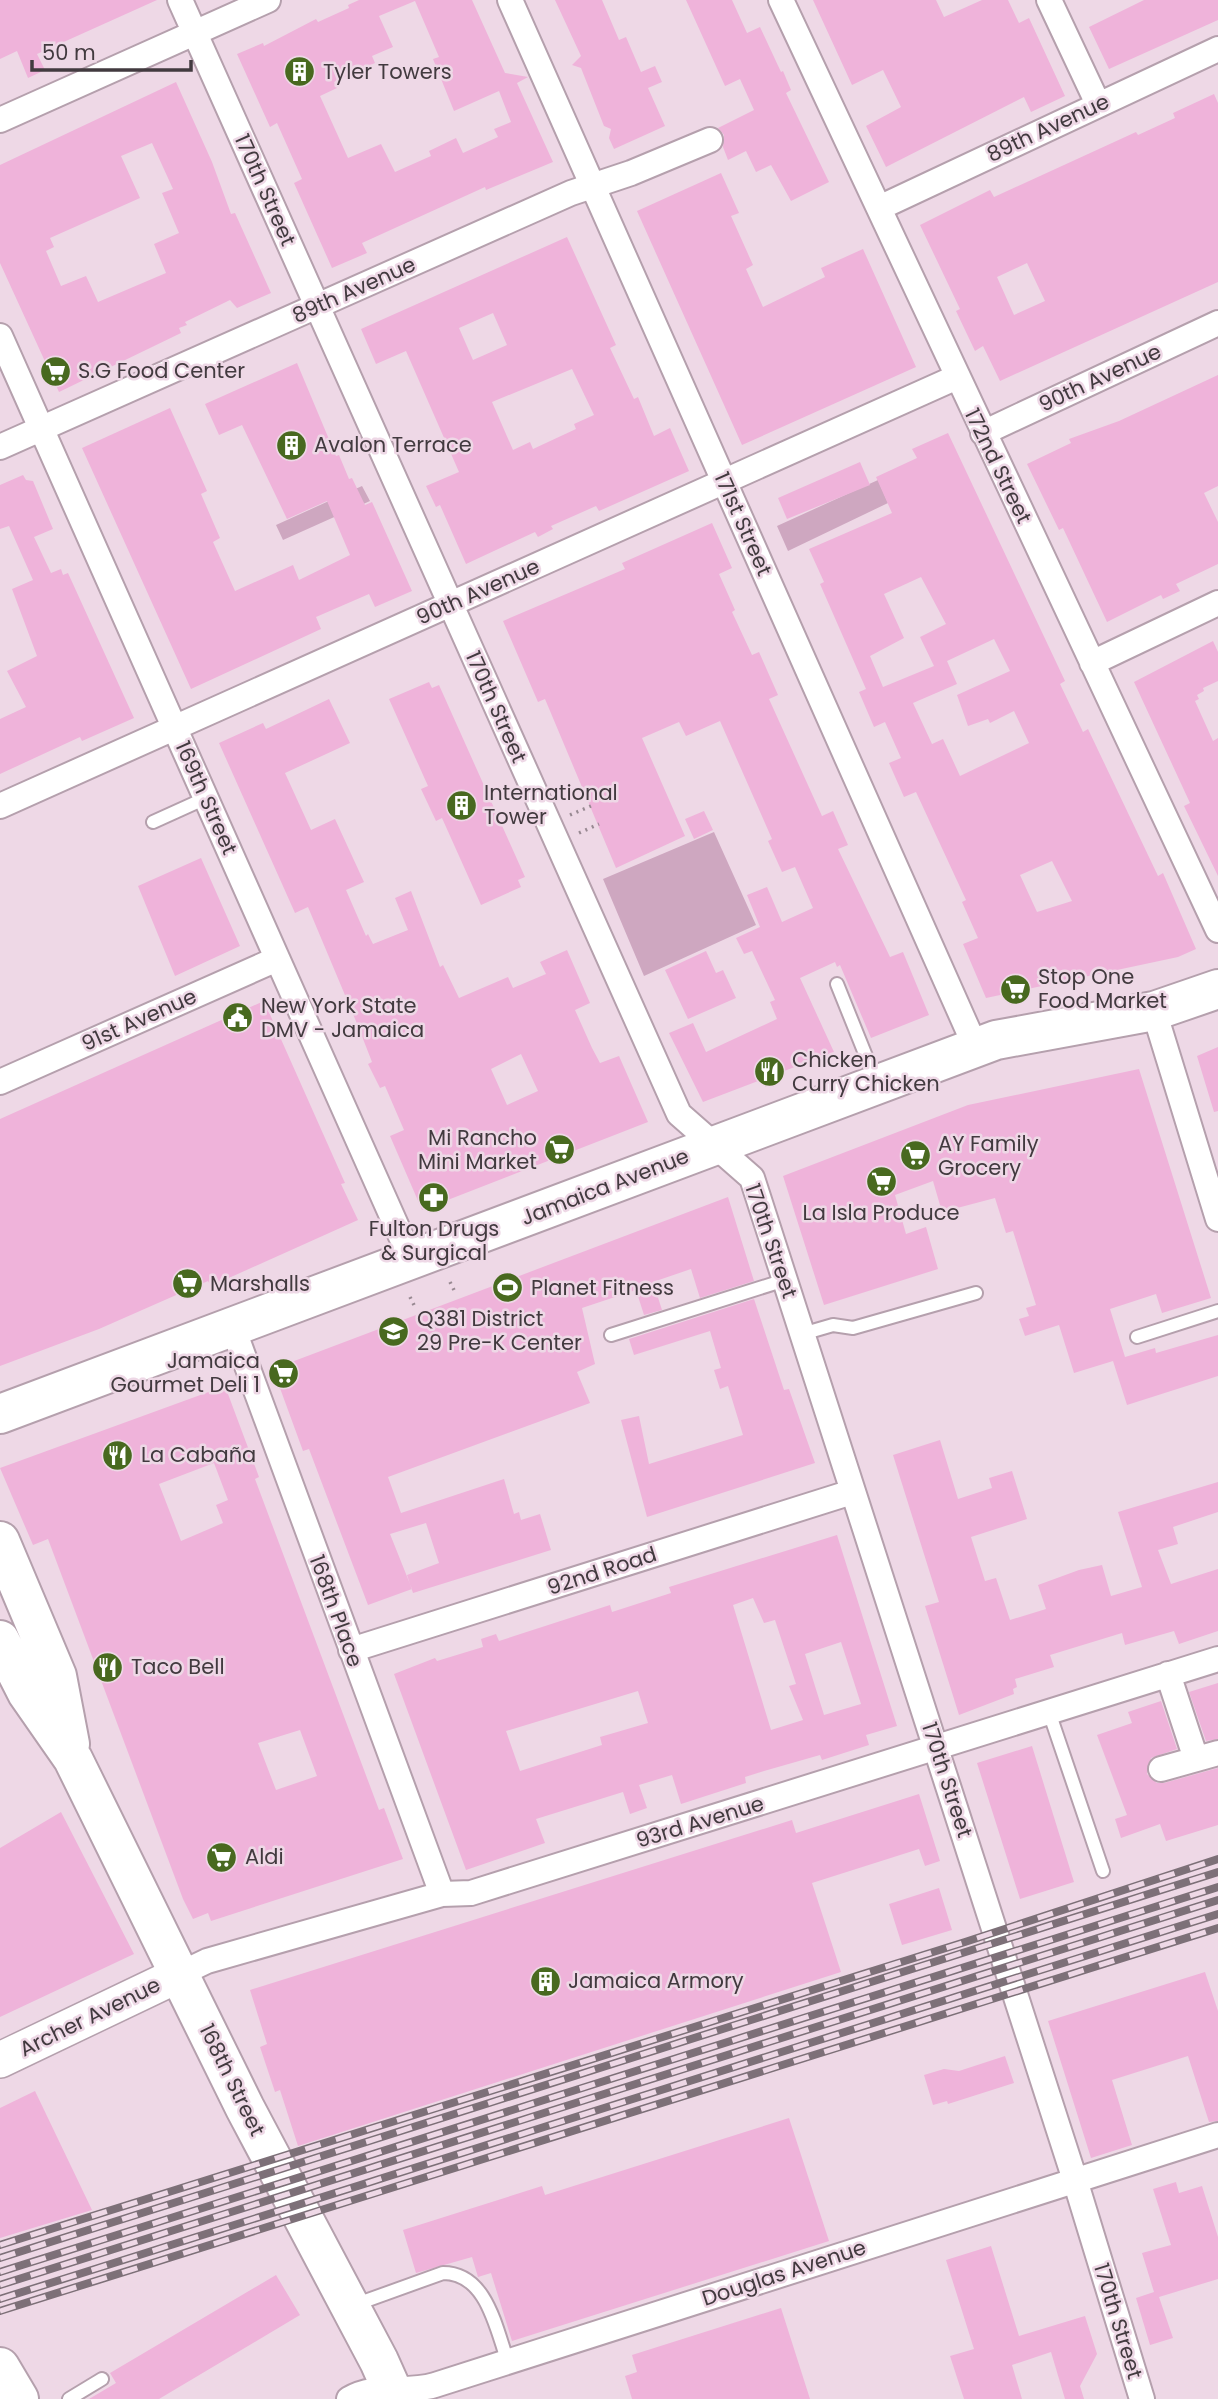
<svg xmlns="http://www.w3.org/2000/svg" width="1218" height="2399" viewBox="0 0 1218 2399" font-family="Poppins,sans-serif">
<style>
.green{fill:#cea7c0}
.building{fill:#efb3da;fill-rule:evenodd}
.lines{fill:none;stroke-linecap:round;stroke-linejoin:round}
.lane-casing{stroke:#b5a0ad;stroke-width:16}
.street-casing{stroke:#b5a0ad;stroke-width:28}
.secondary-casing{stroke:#b5a0ad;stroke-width:38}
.primary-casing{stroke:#b5a0ad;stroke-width:42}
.path{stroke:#988992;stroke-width:3.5;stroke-dasharray:2 5;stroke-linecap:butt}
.lane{stroke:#fff;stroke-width:12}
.street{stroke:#fff;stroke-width:24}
.secondary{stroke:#fff;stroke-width:35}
.primary{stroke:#fff;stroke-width:38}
.rail-casing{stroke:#7d7078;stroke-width:8}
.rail{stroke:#eed8e6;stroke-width:5;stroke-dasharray:16;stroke-linecap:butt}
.labels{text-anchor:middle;stroke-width:5;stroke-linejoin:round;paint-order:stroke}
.poi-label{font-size:21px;fill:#423a3f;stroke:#eed8e6;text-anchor:start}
.street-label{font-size:21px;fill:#423a3f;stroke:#eed8e6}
</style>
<rect width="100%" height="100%" fill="#eed8e6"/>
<path class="green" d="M878,480L888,503L788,551L777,526Z
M362,486L370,501L283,540L276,525Z
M714,832L756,925L644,976L603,879Z"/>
<path class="building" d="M0,0H157L37,54L45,70L28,78L17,51L0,59Z
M359,0H472L505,73L528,77L517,83L553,162L486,190L485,187L362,243L367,253L332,268L294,183L302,179L277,123L270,127L237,54L263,43L264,46L316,19L318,22L349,8L348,5ZM415,1L439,57L433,59L454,111L499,91L511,122L494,129L498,137L463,153L456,138L429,151L431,156L395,172L381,144L348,158L320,96L337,88L334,82L375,63L372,56L393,47L379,16Z
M555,0H602L619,40L626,37L641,72L655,66L662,82L648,88L665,126L614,149L609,138L611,129L604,126L581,68L572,65L581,56Z
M686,0H732L747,33L760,27L781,72L783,71L791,90L786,93L829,182L791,201L771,165L756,172L746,151L728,160L723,147L724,135L718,128L754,110L740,79L725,86Z
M813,0H936L944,17L982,0H1008L1019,23L1029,18L1065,96L1031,112L1024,97L886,167L866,126L901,107L883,70L852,85Z
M1144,0H1218V20L1109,69L1089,27Z
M176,82L212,162L231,214L235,213L271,293L237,308L230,300L185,322L187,325L179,328L181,333L59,392L0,263V165ZM152,143L173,189L162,193L179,233L154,244L166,273L98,302L86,276L61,286L46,251L54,247L50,238L140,198L121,156Z
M1214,94L1218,103V282L1000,381L983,346L975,351L956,311L960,309L920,225L990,190L994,197L1136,132L1138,135L1175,118L1173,113ZM1027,263L1045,301L1014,315L997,277Z
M721,173L739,213L731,216L753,265L746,269L763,307L825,277L821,268L863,249L916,367L742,445L637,211Z
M567,237L616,345L610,348L634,399L638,397L654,436L670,428L689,471L599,511L596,506L551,526L553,529L538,537L535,532L466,564L440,505L436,507L426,486L459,472L406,351L376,364L361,329ZM493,313L507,345L473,360L459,328ZM572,369L594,415L574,424L576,429L533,449L530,442L513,450L492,402Z
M297,363L336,456L339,455L349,479L352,478L365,505L372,502L412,591L375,607L369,594L316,617L321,629L191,689L82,448L170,408L207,491L201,494L220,538L213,542L235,591L293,565L299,580L350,555L327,501L287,519L242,425L219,435L205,404Z
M1218,375V486L1204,493L1218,522V564L1176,584L1180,591L1163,599L1161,595L1107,622L1063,528L1059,530L1027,464L1071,443L1069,439L1119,421Z
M948,433L1065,681L1060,684L1072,709L1083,732L1088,729L1158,876L1163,873L1196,949L1178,957L986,998L963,944L978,938L962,902L966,900L916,792L904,797L889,763L901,758L885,722L874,727L859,692L866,689L820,584L824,582L809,549L892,513L876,477L917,458L912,449ZM921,577L946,624L920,637L934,666L883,687L870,656L904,638L884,594ZM994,639L1010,671L957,695L968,726L988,719L990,723L1014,711L1029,743L960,776L943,739L932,744L913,703L957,684L947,661ZM1052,861L1072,901L1037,912L1020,875Z
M860,462L870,485L787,519L778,498Z
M23,475L26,480L33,481L53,529L34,537L51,573L61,569L63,575L68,573L134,718L82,741L80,737L0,774V719L26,707L7,671L37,656L12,589L33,580L9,526L0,529V485Z
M712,523L732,568L719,574L735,610L732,612L752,655L759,652L778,695L769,699L822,816L833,811L848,845L838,849L890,957L903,952L929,1015L871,1038L840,965L837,967L835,962L800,978L834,1052L703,1102L669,1033L693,1023L706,1052L777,1019L770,1002L775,1000L752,951L744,954L736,938L760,927L747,895L767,887L782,922L813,908L795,867L782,872L768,841L772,839L720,721L686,736L679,722L642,738L685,836L616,868L545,699L538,702L503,621L625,569L622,563Z
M1213,641L1218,652V681L1203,688L1204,691L1197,695L1199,699L1195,701L1213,741L1218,738V876L1184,806L1190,803L1134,682Z
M429,682L432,688L439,685L525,877L518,880L521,887L481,905L442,818L436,821L421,789L428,786L389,699Z
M329,699L350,743L285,773L311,830L335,819L364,882L346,890L366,936L368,934L373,944L408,930L395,898L411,891L440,967L443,965L459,998L508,977L513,988L546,974L540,962L567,950L590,1003L575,1010L592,1048L600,1063L619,1056L648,1122L422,1210L390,1136L404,1130L385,1086L380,1088L368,1064L372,1062L358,1026L308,907L295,913L219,743L263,723L266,729ZM521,1054L538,1091L507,1105L491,1069Z
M704,811L713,830L694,839L685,819Z
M201,858L240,946L175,976L138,886Z
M706,951L716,973L723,970L736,998L688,1019L665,970Z
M264,1001L345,1183L341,1184L358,1220L211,1286L208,1281L99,1329L0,1366V1119Z
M1218,1047V1111L1214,1112L1197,1056Z
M1139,1069L1211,1298L1162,1313L1156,1294L1110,1309L1125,1357L1155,1348L1156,1353L1218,1335V1376L1127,1405L1113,1361L1074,1373L1059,1325L1025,1336L1019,1319L1029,1316L1026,1308L1036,1305L1013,1231L1006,1233L995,1198L942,1212L933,1181L895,1195L906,1234L926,1227L938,1269L824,1305L783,1176L968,1105Z
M728,1197L754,1281L700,1298L691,1269L653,1282L662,1310L644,1315L636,1290L582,1308L595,1364L577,1372L590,1403L388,1477L401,1513L504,1479L514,1514L519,1512L521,1520L540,1514L551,1550L413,1593L407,1575L439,1563L426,1523L390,1534L412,1589L368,1605L309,1449L303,1451L273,1369Z
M754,1299L784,1390L789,1389L815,1463L647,1517L621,1420L639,1416L649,1464L743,1435L728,1386L720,1389L714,1370L721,1368L710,1331L634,1355L629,1339Z
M225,1386L259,1477L255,1479L379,1810L384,1808L403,1859L211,1921L208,1913L193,1919L183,1899L48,1539L33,1545L0,1468ZM214,1463L228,1500L216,1505L223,1523L181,1541L159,1484ZM300,1730L317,1776L276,1790L258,1743Z
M940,1440L958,1499L992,1488L989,1478L1012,1471L1027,1519L971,1537L985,1581L996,1578L1010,1620L1046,1609L1038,1585L1079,1570L1102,1565L1111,1596L1142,1587L1118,1512L1218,1482V1512L1173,1527L1178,1544L1158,1550L1171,1584L1218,1569V1631L1179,1644L1174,1631L1125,1645L1122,1633L1050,1655L1054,1667L1015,1679L1017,1687L1013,1689L1014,1694L959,1715L925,1606L939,1602L893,1455Z
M837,1535L897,1726L866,1735L869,1745L822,1760L820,1755L764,1771L745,1777L746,1783L681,1804L672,1775L639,1785L647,1808L630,1814L623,1792L536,1819L545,1843L466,1870L394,1674L435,1658L437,1661L483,1647L481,1639L496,1634L499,1641L610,1605L612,1612L671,1593L669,1587ZM753,1598L764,1623L775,1620L796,1684L789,1686L803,1720L771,1730L733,1605ZM841,1642L861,1704L824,1715L805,1654ZM638,1691L648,1723L600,1737L602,1745L520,1771L506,1731Z
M1218,1683V1739L1206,1741L1189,1692Z
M1161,1701L1177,1749L1151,1758L1147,1774L1157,1783H1164L1218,1768V1825L1166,1841L1160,1824L1121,1838L1115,1819L1127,1815L1097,1735L1132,1723L1128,1712Z
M1032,1746L1074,1882L1020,1899L977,1763Z
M919,1794L940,1861L925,1866L919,1849L812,1883L841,1972L298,2146L280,2090L275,2092L260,2047L267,2044L250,1990L792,1820L796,1833Z
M61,1812L134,1954L0,2017V1848Z
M939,1888L952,1930L902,1945L889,1904Z
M1205,1972L1218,2011V2121L1209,2122L1188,2056L1112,2080L1132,2145L1091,2158L1048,2021Z
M1005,2056L1014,2083L948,2104L947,2101L933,2105L924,2075L944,2069L959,2071Z
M35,2091L92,2210L0,2238V2108Z
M789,2118L829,2241L512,2341L491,2273L478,2277L472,2257L416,2273L403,2230L542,2186L545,2195Z
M1176,2182L1179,2193L1202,2186L1218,2237V2279L1159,2297L1173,2338L1150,2345L1136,2298L1154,2292L1142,2253L1171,2245L1153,2189Z
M991,2246L1019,2336L1085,2316L1097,2354L1080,2386L1084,2399H1065L1051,2352L1012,2365L1022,2399H964L950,2356L974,2349L946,2260Z
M276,2275L300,2315L159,2399H89L116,2383L110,2373Z
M781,2308L810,2399H632L625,2376L637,2372L632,2355Z"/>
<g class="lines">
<defs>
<path id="lane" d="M153,822L206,798
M837,984L876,1081
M802,1334L833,1325L853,1328L976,1293
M611,1335L785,1280
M1137,1337L1218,1311
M1049,1712L1103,1871
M354,2305L443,2273C487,2273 496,2329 508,2362
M69,2399L102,2379"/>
<path id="street" d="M180,0L679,1114L752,1178L1075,2180L1142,2399
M510,0L976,1048
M781,0L1218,930
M1049,0L1098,104
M0,120L268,0
M879,208L1218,49
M0,336L412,1261
M983,433L1218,323
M0,447L571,193L631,173L710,140
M1092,663L1218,603
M0,806L957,377
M1154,1011L1218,1219
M0,1082L277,959
M233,1328L442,1894
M351,1650L852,1492
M1168,1674L1196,1759
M1161,1769L1218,1753
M180,1974L207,1961L442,1894L471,1893L1218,1659
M349,2399C376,2383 406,2394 435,2385L1218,2135"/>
<path id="secondary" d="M0,2060L180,1974"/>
<path id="primary" d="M0,1414L996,1040L1154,1011L1218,989
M0,1541L57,1676L70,1744
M0,1640L27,1693L73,1759L245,2108L379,2361L396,2399
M0,2367L19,2399"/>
</defs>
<use href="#lane" class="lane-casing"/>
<use href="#street" class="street-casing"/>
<use href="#secondary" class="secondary-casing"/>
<use href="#primary" class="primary-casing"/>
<path class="path" d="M570,815L591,806
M579,833L599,824
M450,1282L454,1290
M410,1297L414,1305"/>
<use href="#lane" class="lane"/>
<use href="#street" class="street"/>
<use href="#secondary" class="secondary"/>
<use href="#primary" class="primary"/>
<defs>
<path id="rail" d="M0,2245L965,1942L1218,1859
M0,2258L1218,1872
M0,2272L1218,1887
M0,2285L1218,1900
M0,2299L1218,1914
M0,2311L1218,1928"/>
</defs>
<use href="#rail" class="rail-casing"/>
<use href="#rail" class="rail"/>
</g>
<defs>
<symbol id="building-disc" viewBox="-11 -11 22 22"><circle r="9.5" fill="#48691f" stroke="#eed8e6"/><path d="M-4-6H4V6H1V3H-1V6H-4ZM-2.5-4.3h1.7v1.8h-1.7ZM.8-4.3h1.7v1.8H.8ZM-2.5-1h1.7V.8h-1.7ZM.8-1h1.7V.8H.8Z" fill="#fff"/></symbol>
<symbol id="supermarket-disc" viewBox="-11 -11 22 22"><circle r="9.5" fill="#48691f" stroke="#eed8e6"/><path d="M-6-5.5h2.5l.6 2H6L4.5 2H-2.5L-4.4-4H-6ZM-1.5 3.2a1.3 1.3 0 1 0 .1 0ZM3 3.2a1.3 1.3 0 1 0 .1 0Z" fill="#fff"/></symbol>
<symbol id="civic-disc" viewBox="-11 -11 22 22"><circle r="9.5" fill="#48691f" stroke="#eed8e6"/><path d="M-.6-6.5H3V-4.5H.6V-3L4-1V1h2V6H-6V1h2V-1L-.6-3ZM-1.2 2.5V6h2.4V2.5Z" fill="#fff"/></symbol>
<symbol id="restaurant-disc" viewBox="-11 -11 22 22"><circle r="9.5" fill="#48691f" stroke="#eed8e6"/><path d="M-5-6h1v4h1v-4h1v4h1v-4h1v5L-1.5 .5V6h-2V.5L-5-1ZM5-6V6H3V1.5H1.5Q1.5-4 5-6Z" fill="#fff"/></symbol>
<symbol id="pharmacy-disc" viewBox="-11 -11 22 22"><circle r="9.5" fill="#48691f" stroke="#eed8e6"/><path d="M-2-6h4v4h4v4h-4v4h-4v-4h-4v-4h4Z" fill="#fff"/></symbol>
<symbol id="stadium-disc" viewBox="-11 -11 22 22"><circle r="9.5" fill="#48691f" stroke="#eed8e6"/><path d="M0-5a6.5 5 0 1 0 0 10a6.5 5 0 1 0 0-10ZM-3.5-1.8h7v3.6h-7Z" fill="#fff"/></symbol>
<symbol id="school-disc" viewBox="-11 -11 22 22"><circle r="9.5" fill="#48691f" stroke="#eed8e6"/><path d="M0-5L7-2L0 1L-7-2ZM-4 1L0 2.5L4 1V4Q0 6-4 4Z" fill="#fff"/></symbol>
</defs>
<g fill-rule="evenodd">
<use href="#building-disc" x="282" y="54" width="35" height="35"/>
<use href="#supermarket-disc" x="38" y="354" width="35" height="35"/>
<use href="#building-disc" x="274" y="428" width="35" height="35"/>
<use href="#building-disc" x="444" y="788" width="35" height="35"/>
<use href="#supermarket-disc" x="998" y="972" width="35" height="35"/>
<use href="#civic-disc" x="220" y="1000" width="35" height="35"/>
<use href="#restaurant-disc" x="752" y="1054" width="35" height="35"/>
<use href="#supermarket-disc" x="542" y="1132" width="35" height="35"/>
<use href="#supermarket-disc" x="898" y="1138" width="35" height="35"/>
<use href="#supermarket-disc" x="864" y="1164" width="35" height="35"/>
<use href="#pharmacy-disc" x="416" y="1180" width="35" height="35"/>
<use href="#supermarket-disc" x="170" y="1266" width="35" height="35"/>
<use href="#stadium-disc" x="490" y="1270" width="35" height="35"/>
<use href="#school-disc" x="376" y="1314" width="35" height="35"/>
<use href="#supermarket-disc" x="266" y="1356" width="35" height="35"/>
<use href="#restaurant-disc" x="100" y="1438" width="35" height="35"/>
<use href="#restaurant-disc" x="90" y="1650" width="35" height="35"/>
<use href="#supermarket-disc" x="204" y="1840" width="35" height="35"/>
<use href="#building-disc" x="528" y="1964" width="35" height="35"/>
</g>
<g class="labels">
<g class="poi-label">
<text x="323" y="79">Tyler Towers</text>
<text x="78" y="378">S.G Food Center</text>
<text x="314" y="452">Avalon Terrace</text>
<text x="484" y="800">International<tspan x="484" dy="24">Tower</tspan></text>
<text x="1038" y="984">Stop One<tspan x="1038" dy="24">Food Market</tspan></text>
<text x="261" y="1013">New York State<tspan x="261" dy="24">DMV - Jamaica</tspan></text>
<text x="792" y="1067">Chicken<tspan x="792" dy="24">Curry Chicken</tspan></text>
<text x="537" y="1145" text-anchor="end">Mi Rancho<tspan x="537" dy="24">Mini Market</tspan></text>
<text x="938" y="1151">AY Family<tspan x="938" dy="24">Grocery</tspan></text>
<text x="881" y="1220" text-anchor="middle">La Isla Produce</text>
<text x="434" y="1236" text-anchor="middle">Fulton Drugs<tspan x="434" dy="24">&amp; Surgical</tspan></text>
<text x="210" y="1291">Marshalls</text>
<text x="531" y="1295">Planet Fitness</text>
<text x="417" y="1326">Q381 District<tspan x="417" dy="24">29 Pre-K Center</tspan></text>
<text x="260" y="1368" text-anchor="end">Jamaica<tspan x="260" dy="24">Gourmet Deli 1</tspan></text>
<text x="141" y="1462">La Cabaña</text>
<text x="131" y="1674">Taco Bell</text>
<text x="245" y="1864">Aldi</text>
<text x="568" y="1988">Jamaica Armory</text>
</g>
<g class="street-label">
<text transform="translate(1048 128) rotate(-25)" y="7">89th Avenue</text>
<text transform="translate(265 190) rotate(66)" y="7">170th Street</text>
<text transform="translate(354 290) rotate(-24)" y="7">89th Avenue</text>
<text transform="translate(1100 378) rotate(-25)" y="7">90th Avenue</text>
<text transform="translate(998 466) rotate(64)" y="7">172nd Street</text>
<text transform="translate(743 524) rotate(66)" y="7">171st Street</text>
<text transform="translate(478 592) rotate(-24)" y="7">90th Avenue</text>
<text transform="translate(496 707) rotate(66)" y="7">170th Street</text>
<text transform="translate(206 798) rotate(66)" y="7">169th Street</text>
<text transform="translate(139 1020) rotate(-24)" y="7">91st Avenue</text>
<text transform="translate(605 1187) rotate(-21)" y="7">Jamaica Avenue</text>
<text transform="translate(771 1241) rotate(71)" y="7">170th Street</text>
<text transform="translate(602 1571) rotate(-18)" y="7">92nd Road</text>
<text transform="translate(336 1611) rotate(70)" y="7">168th Place</text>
<text transform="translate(947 1780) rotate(72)" y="7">170th Street</text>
<text transform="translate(700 1822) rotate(-17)" y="7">93rd Avenue</text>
<text transform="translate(90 2017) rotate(-26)" y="7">Archer Avenue</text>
<text transform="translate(232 2080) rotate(64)" y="7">168th Street</text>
<text transform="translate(784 2273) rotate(-18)" y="7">Douglas Avenue</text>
<text transform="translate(1118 2321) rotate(73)" y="7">170th Street</text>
</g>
</g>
<path d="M32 60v10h159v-10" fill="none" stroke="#423a3f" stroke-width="3.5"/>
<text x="42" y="60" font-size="21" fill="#423a3f" stroke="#eed8e6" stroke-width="5" paint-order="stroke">50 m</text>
</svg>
